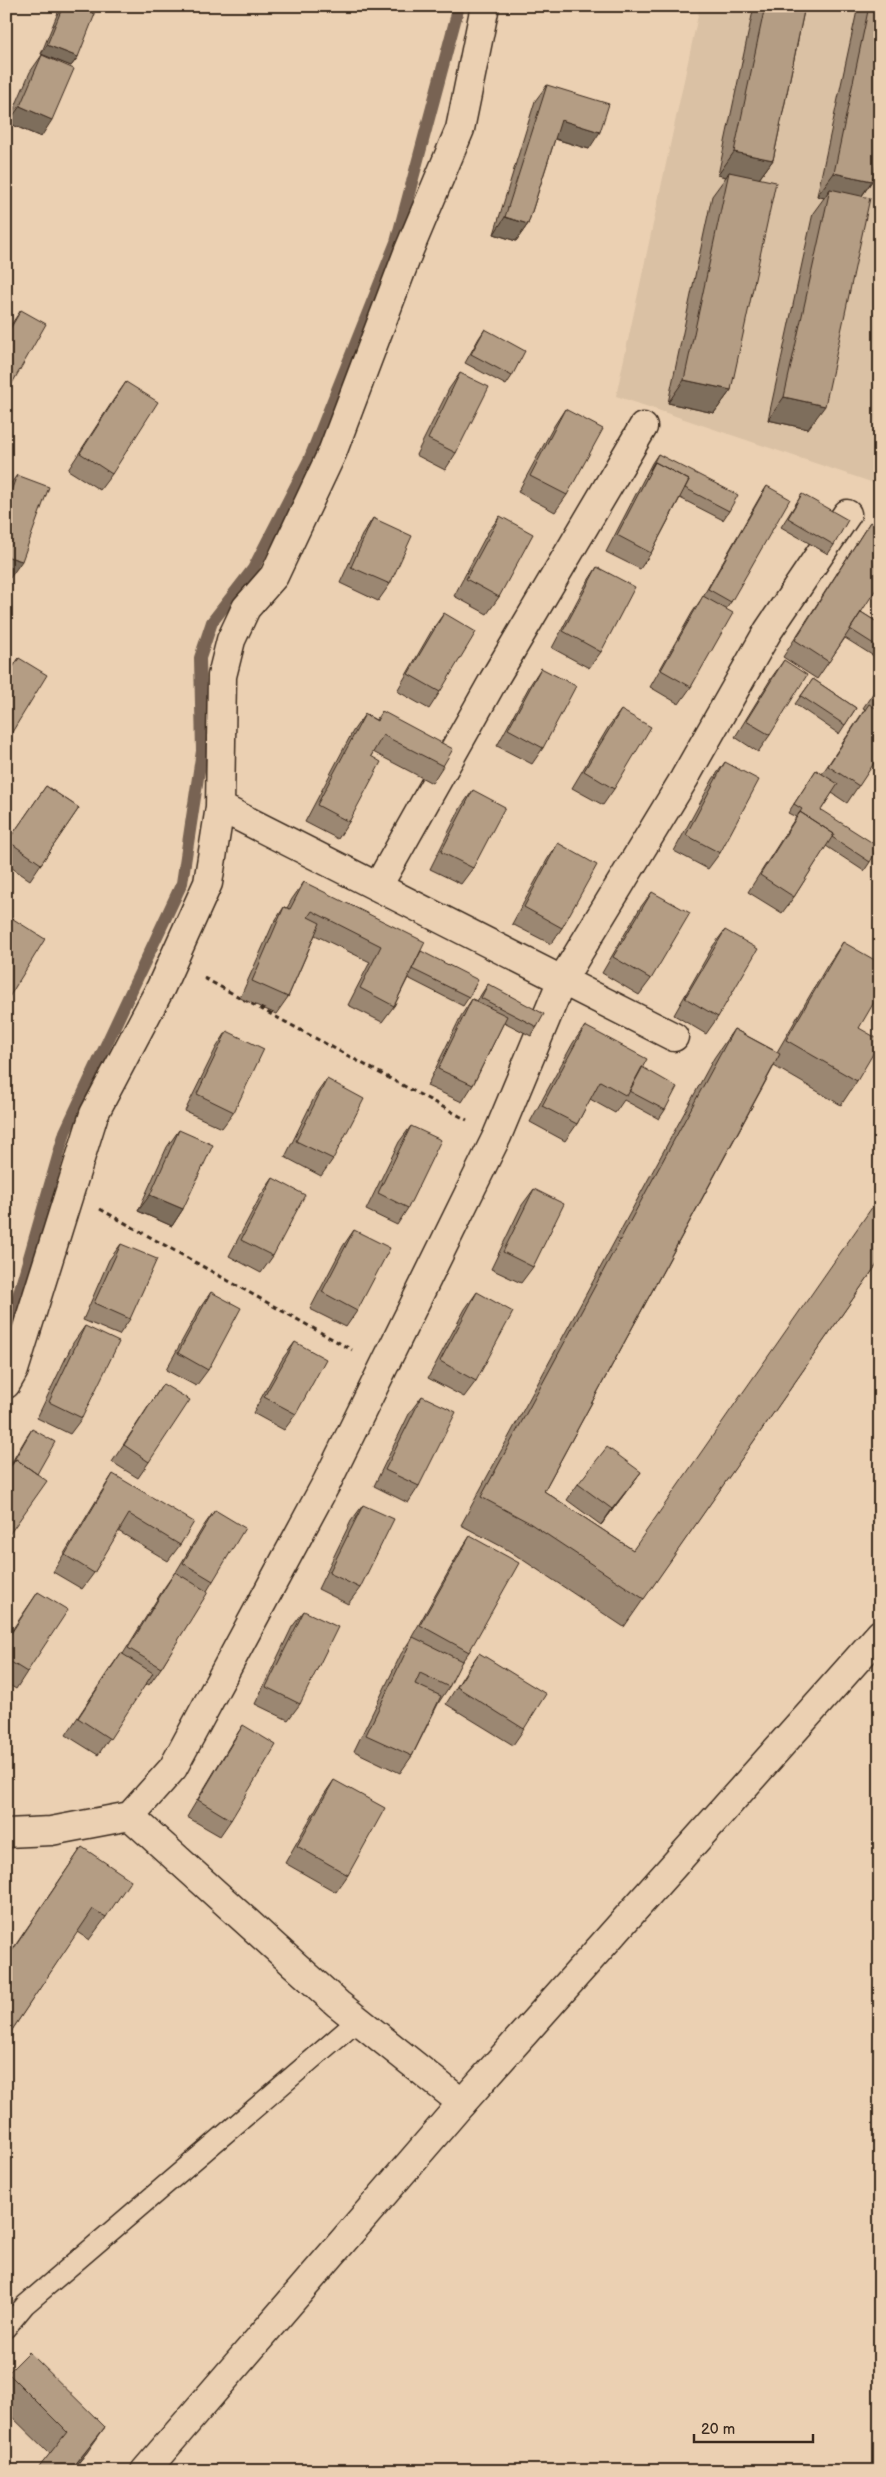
<svg xmlns="http://www.w3.org/2000/svg" width="886" height="2477" viewBox="0 0 886 2477" font-family="'Balsamiq Sans',sans-serif">
<style>
.built{fill:#dac1a4}
.lines{fill:none;stroke-linecap:round;stroke-linejoin:round}
.stream{stroke:#786452;stroke-width:12}
.lane-casing{stroke:#3b2a1e;stroke-width:22}
.street-casing{stroke:#3b2a1e;stroke-width:31}
.primary-casing{stroke:#3b2a1e;stroke-width:31}
.path{stroke:#3b2a1e;stroke-width:3;stroke-dasharray:5 4;stroke-linecap:butt}
.lane{stroke:#ebd0b2;stroke-width:19}
.street{stroke:#ebd0b2;stroke-width:28}
.primary{stroke:#ebd0b2;stroke-width:28}
.wall{fill:#9b8772;stroke:#3b2a1e}
.shaded-wall{fill:#7e6e5c;stroke:#3b2a1e}
.building{fill:#b49d84;stroke:#3b2a1e}
</style>
<rect width="100%" height="100%" fill="#ebd0b2"/>
<filter id="ink" filterUnits="userSpaceOnUse"><feTurbulence type="fractalNoise" baseFrequency=".02" numOctaves="2"/><feDisplacementMap in="SourceGraphic" scale="10" xChannelSelector="R" yChannelSelector="G"/><feConvolveMatrix kernelMatrix="1 2 1 2 8 2 1 2 1" color-interpolation-filters="sRGB"/></filter>
<g filter="url(#ink)">
<path class="built" d="M700,6H880V485L616,396Z"/>
<g class="lines">
<path class="stream" d="M6,1338L65,1132L182,883L202,751L200,658L212,622L253,569L309,460L396,242L459,6"/>
<defs>
<path id="lane" d="M6,2328L25,2305L358,2020"/>
<path id="street" d="M220,807L674,1037
M378,886L493,681L643,427
M6,1384L14,1370L94,1114L161,987L208,883L220,807L222,676L231,640L246,608L274,576L332,453L409,250L460,129L485,6
M130,1816L338,2004L462,2103
M6,1833L51,1831L130,1816L173,1768L327,1482L497,1136L562,980L684,779L768,631L847,514"/>
<path id="primary" d="M145,2471L462,2103L880,1634"/>
</defs>
<use href="#lane" class="lane-casing"/>
<use href="#street" class="street-casing"/>
<use href="#primary" class="primary-casing"/>
<path class="path" d="M204,978L467,1120
M100,1209L352,1350"/>
<use href="#lane" class="lane"/>
<use href="#street" class="street"/>
<use href="#primary" class="primary"/>
</g>
<path class="wall" d="M61,6H77L78,57L71,66L41,54L59,10Z
M754,6H805L773,160L759,179L731,390L714,413L668,403L712,196L726,177L718,175Z
M858,6H880L872,181L862,196L808,429L768,420L813,213L824,198L817,196Z
M42,55L41,137L8,123L30,72Z
M547,85L589,149L555,139L528,224L516,241L494,234L535,101Z
M21,310L6,394V332Z
M485,329L512,376L506,385L465,363L479,338Z
M460,373L456,453L445,470L416,455L449,389Z
M126,382L112,474L100,490L68,470L114,399Z
M565,409L567,495L555,512L518,492L554,426Z
M658,454L729,511L723,520L680,498L651,553L640,569L606,552L652,463Z
M17,475L10,578L6,577V490Z
M767,486L731,602L726,609L691,687L679,704L650,687L692,613L702,598L761,495Z
M802,494L834,545L828,554L781,527Z
M500,516L499,597L487,614L454,596L488,532Z
M373,518L390,584L378,601L340,583L362,535Z
M870,522L861,612L880,624V660L845,638L817,679L783,657L859,539Z
M597,567L601,652L589,668L552,648L586,584Z
M444,613L440,692L429,709L397,691L432,630Z
M19,658L6,742V676Z
M784,660L770,735L758,752L735,737L772,677Z
M541,668L543,748L532,764L497,746L530,685Z
M813,679L856,708L839,734L795,704Z
M880,683V764L875,761L847,803L832,793L821,810L870,862L864,871L826,846L794,897L782,913L748,892L796,817L788,813L816,770L822,774L865,709L863,708Z
M621,710L614,789L603,805L572,788L609,726Z
M382,711L443,766L432,783L373,752L371,756L349,822L338,839L305,822L353,731L365,714L376,720Z
M725,762L720,853L708,869L674,851L713,779Z
M46,786L79,808L30,880L6,864V844Z
M473,790V868L461,884L430,869L461,807Z
M558,843L562,928L551,944L512,924L547,860Z
M304,882L421,951L469,997L463,1006L408,978L394,1006L382,1022L348,1005L370,962L315,935L288,997L276,1014L240,998L273,924L284,907L287,908L292,899Z
M652,892L651,979L639,995L602,973L640,908Z
M725,930L718,1017L706,1034L674,1015L713,946Z
M843,942L859,1028L857,1081L841,1105L774,1066L544,1491L633,1550L880,1260L624,1627L508,1550L461,1525L714,1058L734,1029L777,1052L827,966Z
M488,984L537,1027L531,1036L504,1022L473,1085L462,1102L427,1086L461,1016L472,999L477,1001L482,993Z
M585,1026L642,1067L665,1110L659,1119L624,1100L615,1113L590,1099L577,1124L565,1141L530,1122L573,1043Z
M227,1031L234,1112L222,1128L185,1111L216,1048Z
M327,1079L333,1159L321,1176L285,1157L315,1096Z
M411,1126L408,1208L397,1225L366,1210L399,1142Z
M179,1130L183,1209L172,1226L138,1211L167,1147Z
M273,1178V1256L261,1273L229,1256L261,1195Z
M534,1189L533,1267L521,1283L491,1269L522,1205Z
M354,1230L357,1311L346,1327L310,1309L343,1246Z
M121,1244L130,1319L119,1335L83,1320L109,1260Z
M211,1292L208,1370L196,1386L166,1370L200,1308Z
M477,1292L476,1381L464,1397L428,1378L465,1309Z
M85,1326L82,1418L70,1434L37,1418L73,1343Z
M295,1342L296,1414L284,1430L253,1413L283,1358Z
M163,1384L149,1462L138,1478L112,1462Z
M422,1396L419,1486L408,1503L374,1486L410,1412Z
M32,1429L37,1474L6,1539V1472L26,1438Z
M113,1474L180,1545L168,1561L118,1531L94,1573L82,1589L53,1572L102,1491Z
M578,1484L629,1488L601,1525L567,1500Z
M363,1505L360,1588L348,1604L318,1589L351,1521Z
M215,1510L213,1581L207,1591L161,1668L149,1685L146,1683L98,1755L66,1735L109,1670L121,1653L123,1654L164,1588L175,1572H176L203,1527Z
M470,1536L469,1652L460,1664L449,1687L439,1702L412,1756L400,1773L354,1751L401,1654L409,1642L459,1553Z
M38,1592L27,1672L16,1689L6,1683V1639Z
M304,1611L300,1704L288,1720L255,1704L292,1627Z
M479,1653L524,1729L513,1745L446,1704L467,1670Z
M243,1725L231,1820L220,1836L187,1817L232,1742Z
M334,1780L348,1875L336,1892L285,1863L323,1796Z
M82,1847L106,1917L89,1940L77,1932L6,2039V1959Z
M8,2373L88,2451L72,2471H36L50,2454L6,2411V2376Z"/>
<path class="shaded-wall" d="M47,45L78,57L71,66L41,54Z
M20,106L52,120L41,137L8,123Z
M561,120L600,132L589,149L549,137Z
M734,152L773,160L756,183L729,172L726,177L718,175Z
M834,173L872,181L856,204L830,189L824,198L817,196Z
M505,217L528,224L516,241L494,234Z
M684,380L731,390L714,413L668,403Z
M784,397L825,406L808,429L768,420Z
M6,556L22,561L10,578L6,577Z
M150,1195L183,1209L172,1226L138,1211Z
M641,1472L629,1488L601,1525L612,1509Z
M105,2427L88,2451L72,2471H70Z"/>
<path class="building" d="M63,6H77L95,14L78,57L47,45Z
M765,6H805L773,160L734,152Z
M869,6H880V146L872,181L834,173Z
M42,55L74,69L52,120L20,106Z
M547,85L609,104L600,132L561,120L528,224L505,217Z
M729,172L776,182L731,390L684,380Z
M830,189L870,198L825,406L784,397Z
M21,310L46,324L6,394V336Z
M485,329L525,351L512,376L471,354Z
M460,373L489,387L456,453L428,439Z
M126,382L158,402L112,474L80,453Z
M565,409L603,429L567,495L530,476Z
M658,454L738,495L729,511L685,488L689,480L655,462L650,470Z
M655,462L689,480L651,553L617,535Z
M17,475L49,487L22,561L6,556V504Z
M767,486L790,499L731,602L708,589Z
M802,494L848,520L834,545L788,518Z
M500,516L533,534L499,597L466,579Z
M373,518L412,536L390,584L351,567Z
M870,522L880,528V583L829,662L795,640Z
M597,567L635,587L601,652L563,631Z
M703,596L733,613L691,687L661,670Z
M861,612L880,624V648L850,629Z
M444,613L476,632L440,692L408,674Z
M19,658L47,675L6,742V678Z
M784,660L807,675L770,735L746,721Z
M541,668L576,686L543,748L508,729Z
M813,679L856,708L845,725L801,696Z
M869,704L880,711V754L859,786L828,766Z
M621,710L651,727L614,789L584,771Z
M382,711L453,749L443,766L383,735L371,756L381,762L349,822L317,805L365,714L377,721Z
M725,762L759,780L720,853L686,835Z
M816,770L838,784L821,810L879,847L870,862L832,837L834,834L800,812L798,815L802,809L794,804Z
M46,786L79,808L41,864L8,841Z
M473,790L505,807L473,868L441,852Z
M800,812L834,834L794,897L760,875Z
M558,843L597,865L562,928L524,907Z
M304,882L425,942L394,1006L360,988L381,946L312,911L308,917L320,923L288,997L252,981L284,907L290,909Z
M652,892L690,913L651,979L613,957Z
M10,917L45,939L6,1002V923Z
M725,930L758,949L718,1017L685,998Z
M843,942L880,963V992L859,1028L880,1040V1042L857,1081L786,1040Z
M421,951L478,980L469,997L412,969Z
M488,984L544,1014L537,1027L481,998Z
M472,999L507,1016L473,1085L438,1069Z
M585,1026L647,1059L627,1096L600,1081L577,1124L542,1106Z
M734,1029L780,1054L544,1491L633,1550L880,1196V1260L644,1599L528,1522L481,1497Z
M227,1031L264,1049L234,1112L197,1094Z
M642,1067L677,1087L665,1110L629,1091Z
M327,1079L364,1099L333,1159L296,1141Z
M411,1126L441,1140L408,1208L378,1193Z
M179,1130L213,1145L183,1209L150,1195Z
M273,1178L305,1195L273,1256L241,1240Z
M534,1189L564,1204L533,1267L503,1252Z
M354,1230L390,1248L357,1311L322,1292Z
M121,1244L157,1259L130,1319L94,1303Z
M211,1292L241,1308L208,1370L178,1353Z
M477,1292L513,1312L476,1381L440,1361Z
M85,1326L119,1342L82,1418L49,1402Z
M295,1342L326,1359L296,1414L264,1397Z
M163,1384L190,1400L149,1462L124,1445Z
M422,1396L456,1412L419,1486L385,1470Z
M32,1429L55,1442L37,1474L16,1459L10,1467Z
M607,1447L641,1472L612,1509L578,1484Z
M16,1459L47,1481L6,1539V1473Z
M113,1474L194,1522L180,1545L129,1514L94,1573L65,1555Z
M363,1505L394,1519L360,1588L329,1573Z
M215,1510L245,1528L213,1581L183,1563Z
M470,1536L519,1563L469,1652L420,1625Z
M175,1572L208,1592L161,1668L128,1648Z
M38,1592L68,1610L27,1672L6,1659V1641Z
M304,1611L338,1627L300,1704L266,1687Z
M413,1637L462,1661L449,1687L420,1673L415,1684L441,1696L412,1756L366,1735Z
M121,1653L153,1673L110,1739L78,1718Z
M479,1653L546,1694L524,1729L457,1687Z
M243,1725L276,1745L231,1820L198,1800Z
M334,1780L385,1808L348,1875L297,1846Z
M82,1847L131,1880L106,1917L93,1909L6,2039V1960Z
M29,2352L105,2427L70,2471H36L67,2432L8,2373Z"/>
</g>
<rect width="886" height="2477" fill="none" stroke="#ebd0b2" stroke-width="25"/>
<rect x="12" y="12" width="861" height="2452" fill="none" stroke="#3b2a1e" stroke-width="2" filter="url(#ink)"/>
<path d="M694 2434v8h119v-8" fill="none" stroke="#3b2a1e" stroke-width="2.5"/>
<text x="701" y="2434" font-size="15" fill="#3b2a1e" stroke="#ebd0b2" stroke-width="4" paint-order="stroke">20 m</text>
</svg>
